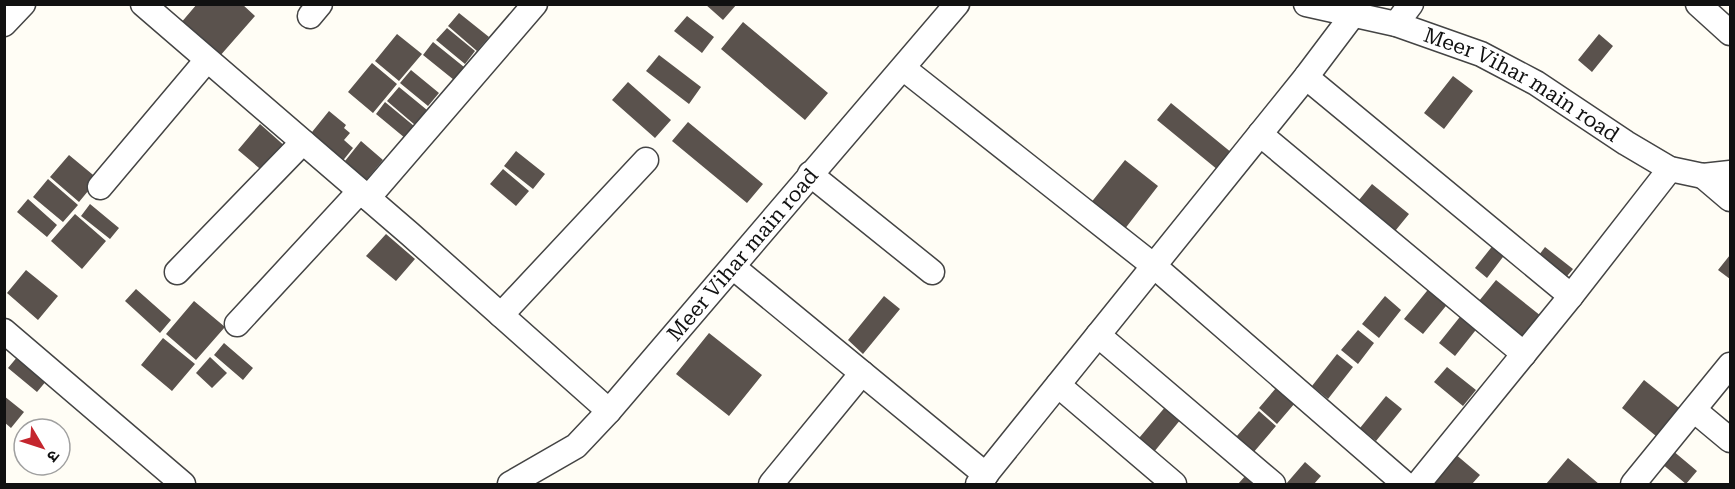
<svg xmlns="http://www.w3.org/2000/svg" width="1735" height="489" viewBox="0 0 1735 489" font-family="'Roboto Serif','Noto Sans Devanagari',serif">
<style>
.building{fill:#5a524d}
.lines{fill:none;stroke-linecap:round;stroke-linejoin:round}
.minor-casing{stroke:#444;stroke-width:27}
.minor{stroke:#fff;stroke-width:24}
.labels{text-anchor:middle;stroke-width:6;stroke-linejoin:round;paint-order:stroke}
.street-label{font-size:21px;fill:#111;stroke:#fff}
</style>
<rect width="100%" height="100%" fill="#fffdf5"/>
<path class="building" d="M197,4H242L255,16L219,57L180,24Z
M705,4H737L723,20Z
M459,13L489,37L477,51L448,26Z
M687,16L714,37L702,53L674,31Z
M743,22L828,93L805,120L721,49Z
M447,28L475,51L465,64L436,40Z
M397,34L422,54L399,81L375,61Z
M1599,34L1613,46L1592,72L1578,60Z
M433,42L464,67L454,80L423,55Z
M659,55L701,87L689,104L646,71Z
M372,63L397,84L373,113L348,92Z
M411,70L439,93L428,106L400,83Z
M1453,76L1473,91L1444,129L1424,113Z
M628,82L671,120L655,138L612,100Z
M399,87L427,110L415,125L387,101Z
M385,102L414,126L405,138L376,114Z
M1171,103L1232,153L1218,170L1157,120Z
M329,111L346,125L344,128L350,133L344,140L353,148L341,163L308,137Z
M688,122L763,184L747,203L672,141Z
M260,124L287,148L265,173L238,150Z
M361,141L383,160L363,184L341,166Z
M516,151L545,174L533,189L504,166Z
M69,155L98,179L79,202L50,177Z
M1125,160L1158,186L1124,230L1090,204Z
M503,169L529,191L516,206L490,184Z
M48,179L78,205L63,222L33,197Z
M1372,184L1409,214L1391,236L1355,205Z
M28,199L57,225L47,237L17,212Z
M90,204L119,228L110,239L81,216Z
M75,214L106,241L82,269L51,241Z
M386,234L415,259L396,281L366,256Z
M1494,244L1506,253L1487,278L1475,268Z
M1545,247L1573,269L1563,281L1536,259Z
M1730,255V279L1718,270Z
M26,270L58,296L38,320L7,293Z
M1496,280L1541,316L1519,342L1475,306Z
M1431,286L1450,301L1423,334L1404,319Z
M136,289L171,320L160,333L125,301Z
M884,296L900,309L863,354L848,340Z
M1385,296L1401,310L1379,338L1362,324Z
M194,301L225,327L196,360L166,334Z
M1463,313L1479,326L1455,356L1439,343Z
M1358,330L1374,343L1358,364L1341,350Z
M709,333L762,375L729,416L676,374Z
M163,338L195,364L172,391L141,365Z
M224,343L253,368L243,380L214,355Z
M1337,354L1353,367L1328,399L1312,386Z
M18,356L47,380L37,392L8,368Z
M210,357L227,373L212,388L196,373Z
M1447,367L1476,390L1463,406L1434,382Z
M1644,380L1679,408L1656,436L1622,408Z
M1276,388L1295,403L1277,424L1259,408Z
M4,396L24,412L11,428L4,422Z
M1386,396L1402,409L1376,441L1360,428Z
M1166,406L1181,419L1149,458L1134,444Z
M1259,411L1276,426L1247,460L1229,445Z
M1666,445L1697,471L1686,484L1655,458Z
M1448,448L1480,475L1472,484H1434L1425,476Z
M1568,458L1599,484H1546Z
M1305,462L1321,476L1314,484H1286Z
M1247,474L1260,484H1238Z"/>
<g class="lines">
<defs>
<g id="minor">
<path d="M143,4L410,234L609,411"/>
<path id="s1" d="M1306,4L1396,24L1481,54L1536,83L1626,143L1670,169L1703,176L1730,173"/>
<path d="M1698,4L1730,33"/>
<path d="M310,16L320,4"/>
<path d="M4,24L23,4"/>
<path d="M1396,24L1411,4"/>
<path d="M903,68L1154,266L1405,484"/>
<path d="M1306,77L1571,296"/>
<path d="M1260,134L1524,354"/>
<path d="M810,174L932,272"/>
<path d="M1703,176L1730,199"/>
<path d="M100,187L207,60"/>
<path d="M368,198L535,4"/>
<path d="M733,267L986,475"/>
<path d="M177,272L303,142"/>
<path d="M501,315L646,160"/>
<path d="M237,324L360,191"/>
<path d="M4,331L183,484"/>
<path d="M1098,335L1273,484"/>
<path d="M1058,385L1174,484"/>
<path d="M1694,410L1730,440"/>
<path id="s2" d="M510,484L576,446L609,411L957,4"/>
<path d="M771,484L862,373"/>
<path d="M978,484L1306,77L1352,16"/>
<path d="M1418,484L1571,296L1670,169"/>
<path d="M1633,484L1730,365"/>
</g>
</defs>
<use href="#minor" class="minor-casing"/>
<use href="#minor" class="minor"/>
</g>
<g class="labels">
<g class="street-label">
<text dy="7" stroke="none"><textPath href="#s1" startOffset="232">Meer Vihar main road</textPath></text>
<text dy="7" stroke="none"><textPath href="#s2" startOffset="330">Meer Vihar main road</textPath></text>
</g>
</g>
<rect width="1735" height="489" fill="none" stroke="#111111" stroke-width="12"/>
<g transform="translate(42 447) rotate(129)"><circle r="28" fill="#ffffff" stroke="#a0a0a0" stroke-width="1.5"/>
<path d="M0-4.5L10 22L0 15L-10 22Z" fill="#c4262e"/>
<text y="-9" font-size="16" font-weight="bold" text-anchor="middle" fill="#111111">उ</text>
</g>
</svg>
